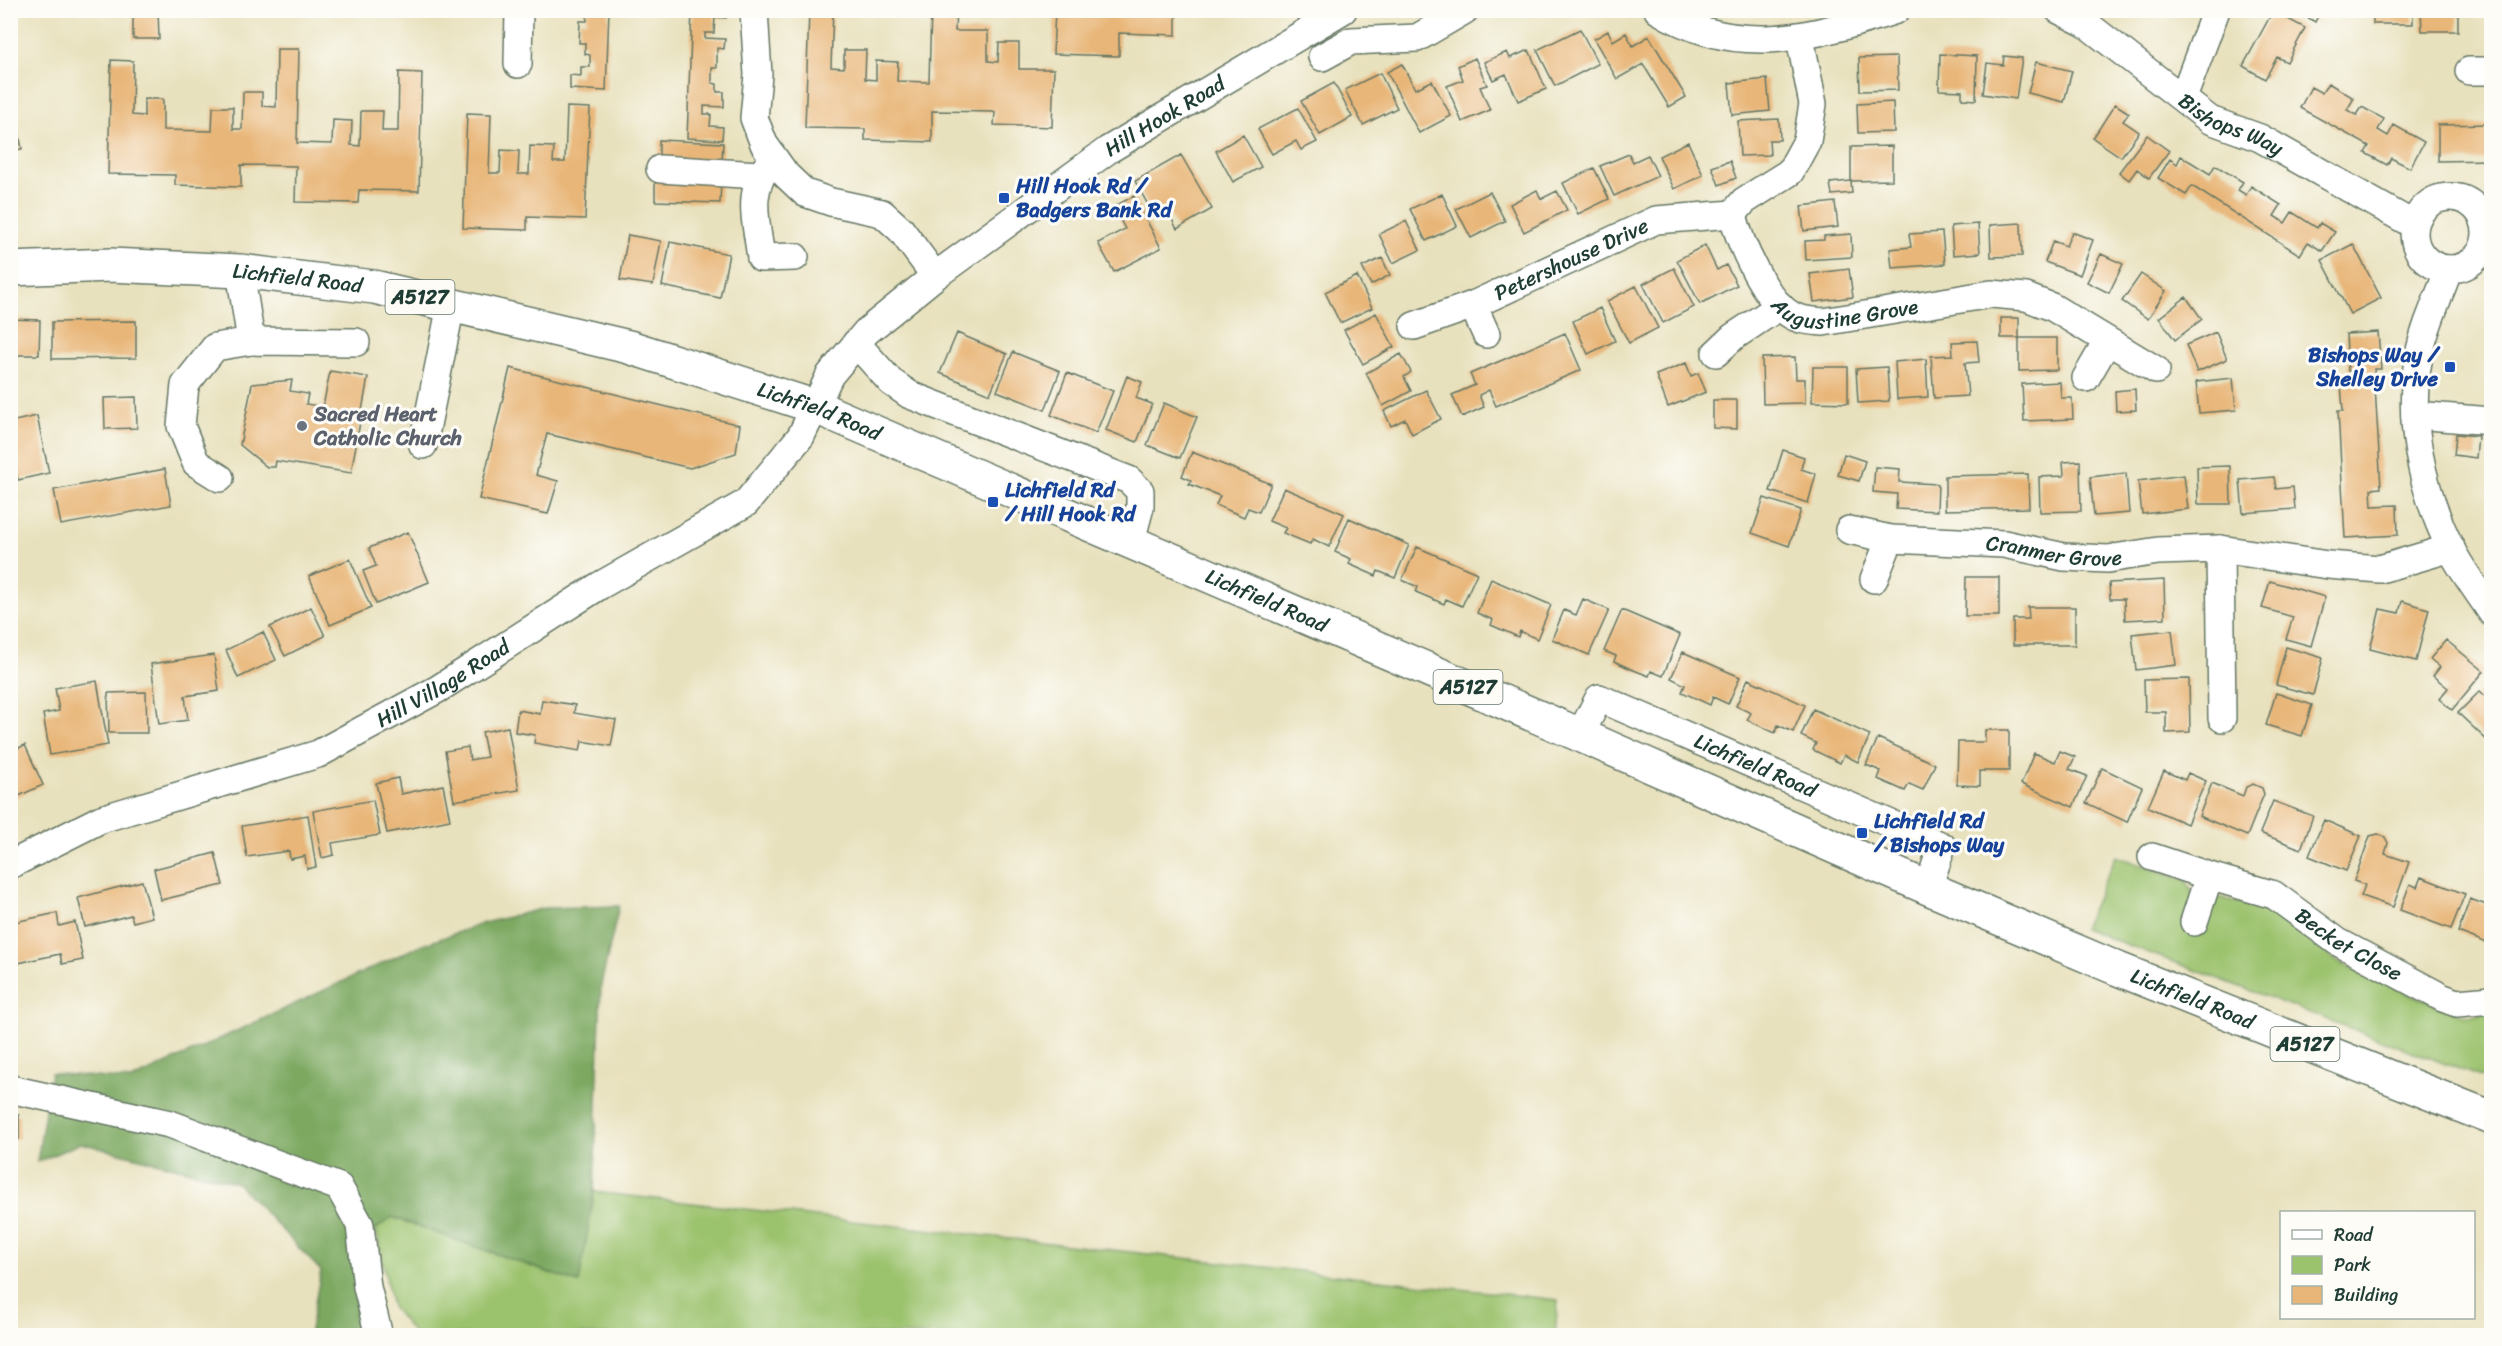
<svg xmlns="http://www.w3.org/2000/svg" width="2502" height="1346" viewBox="0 0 2502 1346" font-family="Sriracha,sans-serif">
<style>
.green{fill:#9bc26d;stroke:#5d8050;stroke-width:1.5}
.forest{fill:#7ca860;stroke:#4e724a;stroke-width:1.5}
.building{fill:#e8b678}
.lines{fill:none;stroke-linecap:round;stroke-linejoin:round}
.minor-casing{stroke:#657664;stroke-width:30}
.major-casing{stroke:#657664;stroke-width:36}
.minor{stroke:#fff;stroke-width:27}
.major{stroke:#fff;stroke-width:33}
.transit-dot{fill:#1a4fb4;stroke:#fdfcf7;stroke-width:2}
.worship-dot{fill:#6b7280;stroke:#fdfcf7;stroke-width:2}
.labels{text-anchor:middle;stroke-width:6;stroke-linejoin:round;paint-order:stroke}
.shield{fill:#fdfcf7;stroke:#62766e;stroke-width:1.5}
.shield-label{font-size:20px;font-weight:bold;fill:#1f3d34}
.street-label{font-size:21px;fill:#1f3d34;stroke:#fdfcf7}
.transit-label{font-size:21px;font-weight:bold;fill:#164399;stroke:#fdfcf7;text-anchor:start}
.worship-label{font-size:21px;font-weight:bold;fill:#5b616d;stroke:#fdfcf7;text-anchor:start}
</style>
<rect width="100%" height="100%" fill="#fdfcf7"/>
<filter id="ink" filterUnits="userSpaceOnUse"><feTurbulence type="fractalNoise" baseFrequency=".0167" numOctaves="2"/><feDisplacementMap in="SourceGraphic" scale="12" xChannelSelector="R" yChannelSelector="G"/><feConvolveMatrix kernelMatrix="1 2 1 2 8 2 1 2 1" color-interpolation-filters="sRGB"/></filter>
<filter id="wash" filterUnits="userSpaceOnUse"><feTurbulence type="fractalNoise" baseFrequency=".008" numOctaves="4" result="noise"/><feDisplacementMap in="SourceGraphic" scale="24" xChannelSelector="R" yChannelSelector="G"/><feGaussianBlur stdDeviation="1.35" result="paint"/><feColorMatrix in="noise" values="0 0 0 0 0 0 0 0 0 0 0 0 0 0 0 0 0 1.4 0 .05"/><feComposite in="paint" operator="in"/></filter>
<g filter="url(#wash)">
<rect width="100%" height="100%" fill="#e8e1bd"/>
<path class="green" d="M2116,856L2186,880L2193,894L2212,906L2218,897L2270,911L2338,962L2436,1005L2469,1017L2491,1010V1081L2083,928Z
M594,1192L1558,1300L1555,1335H415L392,1307L376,1229L392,1217L578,1283Z"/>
<path class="forest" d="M619,906L601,985L594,1192L579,1283L392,1217L376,1229L354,1271L366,1335H309L321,1271L237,1183L81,1143L37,1162L51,1073L131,1080L417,947L484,923L545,908Z"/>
<g id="blocks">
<path class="building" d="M133,10H158L159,39H133Z
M437,10H491V15Z
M587,10H609L606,91L570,89V75L581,76V67H590V55L585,54V43H579L580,21H587Z
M692,10H726V18L715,17L714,33H705V38L725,39L724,49L717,48V68H712V83L717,84V92H724V107L704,106V114H711L710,126L723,127L722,140L687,138Z
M809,10H833L831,67L844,68V50H866L865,79L876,80V61L898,62L897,81L929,82L931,10H956L955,31H988V61L998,62L999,43H1019V69H1054L1052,127L994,125L995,112L932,111V142L865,140V129L805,128Z
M1055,10H1176V35L1119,33V56L1053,54Z
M2295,10H2321L2315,22Z
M2373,10H2413V24H2373Z
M2421,10H2458V31H2422Z
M2273,11L2305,28L2287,62L2277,57L2265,79L2243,66Z
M1580,29L1598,64L1555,86L1537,50Z
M1608,31L1613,41L1626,33L1633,46L1649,36L1686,97L1669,107L1643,64L1617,79L1594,39Z
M277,49H299L297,143L332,144L333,120L352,121L351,145L360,146L361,111H383L382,131H398L399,72L422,73L419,191L359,190L358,203L295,202L296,166L241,165V187L175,185V175L108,174L111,60L133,61L132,115L144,116V99H163V130L212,131L213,107H233V129H242L243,92H262V106L276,107Z
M1529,50L1546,89L1518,101L1506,74L1493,80L1484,62L1507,52L1510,58Z
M1940,54L1977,56L1976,100L1962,99V91L1939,90Z
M2004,56L2022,58L2016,99L1983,94L1987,63L2003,65Z
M1897,57L1898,90L1860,91L1859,58Z
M1475,58L1487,85L1480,87L1490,110L1462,122L1447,86L1463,80L1458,66Z
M2036,62L2072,71L2064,102L2028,93Z
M1402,64L1415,89L1432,81L1451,116L1419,133L1387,72Z
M1380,73L1397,108L1363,125L1345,90Z
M1767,79L1770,111L1732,115L1729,83Z
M1334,83L1352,117L1320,135L1301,101Z
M2328,83L2354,98L2347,110L2357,115L2362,107L2384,119L2378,130L2388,136L2394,125L2424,142L2410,168L2391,158L2387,165L2365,153L2369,146L2300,108L2311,87L2322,93Z
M1893,102L1894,132L1858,133L1857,104Z
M2115,104L2129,113L2123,121L2139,132L2121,157L2093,138Z
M567,107L590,108L585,219L527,217V230L463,228L467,113L491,114L489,173H500L501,150L519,151L518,174H529L530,146L554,147L553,162H565Z
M14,108L22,149L10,151V109Z
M1298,108L1317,142L1301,150L1296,141L1272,154L1258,129Z
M1779,119L1780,140H1769L1770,155L1740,156L1738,121Z
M2492,124V160L2438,161V125Z
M1243,135L1261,167L1233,182L1216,151Z
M2147,135L2169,151L2149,178L2137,169L2129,180L2119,172Z
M659,140L723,143L722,161L659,158Z
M1688,142L1703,175L1674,189L1659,156Z
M1892,146V180L1851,181V147Z
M1629,154L1633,162L1648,155L1658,176L1614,196L1600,166Z
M1181,155L1212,209L1177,229L1166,208L1153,214L1135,181Z
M2181,156L2210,174L2215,165L2243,182L2238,190L2246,195L2251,186L2281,205L2274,216L2285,223L2292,212L2317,228L2320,223L2335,232L2322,251L2308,242L2300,255L2192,186L2186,195L2158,178L2170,159L2177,164Z
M1730,161L1736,178L1719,185L1712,167Z
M1594,168L1609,199L1578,214L1563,183Z
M655,179L721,181L720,203L655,201Z
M1851,181L1852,193L1832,195L1830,183Z
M1537,190L1541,199L1557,191L1567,210L1524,232L1510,204Z
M1490,192L1505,221L1471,238L1456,209Z
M1442,194L1457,226L1426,241L1410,209Z
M1134,196L1161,248L1114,272L1098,243L1125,229L1113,207Z
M1835,202L1838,227L1804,231L1801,206Z
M1406,221L1420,250L1393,263L1379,234Z
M2021,223L2022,256L1991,257L1990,225Z
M1978,224L1980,253L1953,255L1951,226Z
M1942,232L1945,264L1892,268L1890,249L1911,247L1909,234Z
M2072,232L2093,240L2080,275L2045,262L2053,241L2066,246Z
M1851,234L1852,257L1806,260L1805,241L1824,240V236Z
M628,235L661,241L653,285L620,280Z
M670,242L729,254L720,298L662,286Z
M2353,244L2381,298L2350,314L2322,260Z
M1705,245L1717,270L1726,265L1737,285L1700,304L1677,260Z
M2101,254L2123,264L2109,293L2087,282Z
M1382,258L1390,275L1371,285L1362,267Z
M1674,268L1694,307L1663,323L1643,284Z
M1849,269L1853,297L1814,302L1810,274Z
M2141,274L2166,291L2148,319L2122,301Z
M1357,276L1372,308L1340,323L1325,292Z
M1636,286L1658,328L1629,343L1607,301Z
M2186,297L2202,319L2175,340L2159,318Z
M1600,308L1615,341L1588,354L1573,321Z
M1376,313L1394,347L1363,364L1344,330Z
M2490,313H2492V416H2487Z
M2001,318H2019V338H2057V370L2019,371V338H2001Z
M10,319L40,320L39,355H10Z
M136,321V358L52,359V322Z
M2216,332L2227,359L2197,372L2186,345Z
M2378,332L2381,369H2374L2381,488L2371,489L2372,506L2397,505L2398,535L2345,538L2338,411H2343L2341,384H2355L2354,370L2348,371L2346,334Z
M957,333L1007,354L990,394L940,373Z
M1565,333L1581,370L1496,406L1489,390L1479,395L1484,407L1462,417L1452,395L1475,385L1470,374Z
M1977,341L1979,362L1965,363L1968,396L1934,398L1931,356L1953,355L1952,342Z
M1013,352L1060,371L1045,410L997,391Z
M1401,354L1411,372L1404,377L1411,391L1383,406L1366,373Z
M1795,357L1796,379H1805V403L1763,404L1762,358Z
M1926,359L1928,397L1897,399L1895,362Z
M1686,363L1691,376L1698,373L1706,392L1668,407L1656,375Z
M1813,367H1848V403L1812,402Z
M1887,367L1889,401L1858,403L1856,369Z
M510,368L740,425L736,453L690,468L547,434L536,475L558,481L548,514L479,499Z
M330,371L368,377L351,473L276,461L275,467H267L240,445L252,384L292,380L290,391L308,394L306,404L323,407Z
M1067,373L1113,391L1096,433L1051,415Z
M1127,376L1142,382L1136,398L1152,404L1137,442L1106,430Z
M2233,378L2236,410L2199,413L2196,382Z
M2060,382L2061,398H2072L2073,419L2024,421L2022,384Z
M2135,389L2136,410L2116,411L2115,391Z
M1426,390L1441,419L1412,434L1405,419L1391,426L1384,411Z
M136,397L137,428L105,429L104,398Z
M1713,400H1737V429L1713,428Z
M1164,403L1197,417L1180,458L1147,445Z
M37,416L49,473L18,480L10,446V422Z
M2456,434L2478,436L2476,458L2454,455Z
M1783,450L1804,457L1801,469L1816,474L1808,503L1770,491Z
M1192,452L1271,484L1259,512L1248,508L1244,517L1216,505L1220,496L1189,484L1191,480L1182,476Z
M1844,454L1865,461L1859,481L1838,475Z
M2080,461L2081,511L2040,512L2039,477L2064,476L2063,462Z
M2230,466L2231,504H2198L2197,467Z
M1875,467L1900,469L1899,482L1938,484L1937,511L1896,509L1897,494L1873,492Z
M165,469L171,505L61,525L54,490Z
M2126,473L2129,513L2094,516L2090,477Z
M2028,474L2029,508L1945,510V476Z
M2184,475L2188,509L2142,514L2138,481Z
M2274,477L2276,489L2293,487L2295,509L2243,513L2240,480Z
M1284,488L1344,514L1329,547L1313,539L1310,544L1283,533L1286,528L1269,521Z
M1764,498L1801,510L1789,546L1752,533Z
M1349,518L1409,545L1395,578L1378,571L1376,576L1349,564L1351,559L1335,552Z
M408,532L429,582L376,604L363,571L376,566L369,548Z
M1417,547L1477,573L1462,606L1446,599L1444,604L1416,592L1418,587L1402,580Z
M350,559L371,608L330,625L309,576Z
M1966,577H1999V616H1965Z
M1491,579L1551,605L1537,639L1520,631L1518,637L1491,625L1493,620L1477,613Z
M2164,580L2165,618L2125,620L2124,599H2110L2109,583Z
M2270,581L2325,597L2311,646L2286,639L2293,617L2262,608Z
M1583,599L1609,610L1589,655L1552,639L1564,610L1576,615Z
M2402,601L2429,609L2416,661L2370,649L2380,609L2399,613Z
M311,607L325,636L285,656L270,627Z
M2028,607H2075V645H2013V619H2029Z
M1622,610L1680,635L1663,676L1651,671L1649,676L1631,669L1614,661L1616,656L1604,651Z
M2172,630L2176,665L2136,670L2132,634Z
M263,632L276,660L238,678L226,650Z
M2446,640L2484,671L2452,710L2439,699L2448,688L2433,676L2440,667L2430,659Z
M2286,647L2323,658L2313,695L2276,685Z
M1683,652L1740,677L1728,704L1713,697L1710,705L1682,692L1685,685L1671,678Z
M214,655L219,691L185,696L188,720L159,724L151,664Z
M1748,679L1805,705L1793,732L1778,725L1775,733L1747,720L1751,713L1736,706Z
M2189,679L2190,732L2166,733V712H2145L2144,680Z
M97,681L108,745L50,755L43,714L59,711L55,688Z
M2480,691L2492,703V745L2458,713Z
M146,692L147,733H109L108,693Z
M2276,693L2312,705L2302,736L2266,725Z
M542,700L575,705L574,713L616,720L611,746L582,741L580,751L534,743L535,735L515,732L518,710L540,714Z
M1813,709L1870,735L1858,762L1844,755L1840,763L1813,750L1816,743L1801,736Z
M508,727L519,790L454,801L445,751L468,747L470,760L487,757L482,732Z
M1985,730H2009V771H1980V786L1957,785L1958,742H1985Z
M1878,738L1935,764L1923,790L1909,784L1905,791L1878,779L1881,771L1866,765Z
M25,745L43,785L10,800V752Z
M2060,751L2075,757L2069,769L2087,776L2073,807L2021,784L2034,753L2055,762Z
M2102,768L2142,787L2127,822L2086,803Z
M2164,771L2185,780L2188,773L2206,781L2187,824L2148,807Z
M398,778L401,794L443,785L450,820L387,833L376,783Z
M2212,783L2243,796L2246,787L2253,784L2262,788L2264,794L2247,836L2199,816Z
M373,800L380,835L332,843L334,855L322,858L313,811Z
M2273,801L2313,816L2301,849L2260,833Z
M308,815L316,867L307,869L305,856L290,859L289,851L247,857L242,826Z
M2324,820L2361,836L2346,871L2309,856Z
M2378,834L2385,837L2388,843L2385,854L2409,862L2393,907L2361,896L2365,885L2354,881L2370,836Z
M215,853L223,885L161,900L154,869Z
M2421,877L2465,894L2451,929L2400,910L2410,884L2417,887Z
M142,881L152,917L133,922L131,915L85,927L78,898Z
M2470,899L2492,907V945L2458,932Z
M57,913L59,926L75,922L83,960L62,964L60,954L18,963L10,923Z
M10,1115H19V1139H10Z"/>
</g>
</g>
<g filter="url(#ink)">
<use href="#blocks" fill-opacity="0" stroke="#657664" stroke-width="1.5"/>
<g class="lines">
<defs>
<g id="minor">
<path d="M754,10L758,75L754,118L764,144L786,175L805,193L831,202L882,213L901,230L935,276"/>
<path d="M1658,10C1737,59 1814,37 1896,10"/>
<path id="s1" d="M2059,10L2085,23L2210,120L2260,138L2414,225"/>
<path id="s2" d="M1800,38L1813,104L1807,141L1790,172L1744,201L1733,214C1739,242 1765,300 1791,315C1801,321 1813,321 1823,322L1991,294L2026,297L2052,307L2156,370"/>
<path d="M1322,57L1351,41L1417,38L1465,10"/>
<path d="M518,64L519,10"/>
<path d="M2469,71H2492"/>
<path d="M2183,98L2216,10"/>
<path d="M773,158C745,192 756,217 761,258L795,257"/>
<path d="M660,169L759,175"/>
<circle cx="2450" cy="233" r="36"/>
<path d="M2449,269C2439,297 2424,327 2419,356C2406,419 2422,490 2450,547C2461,570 2478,591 2492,613"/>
<path d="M240,271L251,341"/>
<path d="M1473,305L1486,334"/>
<path id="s3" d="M1414,326L1473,305L1656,220L1733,214"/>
<path d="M856,343L891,382L910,395L1129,480L1140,491V507L1131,541"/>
<path d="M1716,353L1733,337L1780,306"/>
<path d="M2086,378L2107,342"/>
<path d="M2415,415L2492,421"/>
<path d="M423,445L451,305"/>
<path d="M220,478L196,463L181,426L185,385L215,347L251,341L356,342"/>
<path d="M1849,530L1890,539"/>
<path d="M2220,549L2222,718"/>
<path id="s4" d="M1874,579L1890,539L2004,544L2064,557L2108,559L2158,551L2220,549L2328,565L2380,569L2451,548"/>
<path id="s5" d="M1580,735L1599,698L1942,846L1928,888"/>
<path d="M2152,857L2209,876"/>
<path id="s6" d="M10,865L101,819L318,754L438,689L599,586L746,503L801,436L830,375L866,332L935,276L1108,150L1343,10"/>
<path id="s7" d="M2194,922L2209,876L2274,895L2338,942L2443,998L2457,1003L2492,1000"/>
<path d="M10,1089L170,1124L339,1187L360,1225L367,1287L379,1336"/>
</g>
<g id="major">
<path id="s8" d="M10,269L110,265L240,271L374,287L629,347L816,407L1580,735L1928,888L2118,969L2492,1118"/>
</g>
</defs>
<use href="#minor" class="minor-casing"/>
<use href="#major" class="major-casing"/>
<use href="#minor" class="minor"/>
<use href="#major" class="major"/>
</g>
</g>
<g class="transit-dot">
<rect x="998" y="192" width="12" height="12" rx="3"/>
<rect x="2444" y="361" width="12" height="12" rx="3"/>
<rect x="987" y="496" width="12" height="12" rx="3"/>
<rect x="1856" y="827" width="12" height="12" rx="3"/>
</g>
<circle class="worship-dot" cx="302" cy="426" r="6"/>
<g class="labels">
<g class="shield">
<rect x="385.5" y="280" width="69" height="34" rx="4.5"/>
<rect x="1433.5" y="670" width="69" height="34" rx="4.5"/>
<rect x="2270.5" y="1027" width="69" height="34" rx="4.5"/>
</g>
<g class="shield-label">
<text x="420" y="304">A5127</text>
<text x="1468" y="694">A5127</text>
<text x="2305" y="1051">A5127</text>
</g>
<g class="street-label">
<text dy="7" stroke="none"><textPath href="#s6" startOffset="1404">Hill Hook Road</textPath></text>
<text dy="7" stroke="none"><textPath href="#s1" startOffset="208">Bishops Way</textPath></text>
<text dy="7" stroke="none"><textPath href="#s3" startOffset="171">Petershouse Drive</textPath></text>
<text dy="7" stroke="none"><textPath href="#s8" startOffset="288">Lichfield Road</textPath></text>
<text dy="7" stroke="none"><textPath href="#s2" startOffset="384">Augustine Grove</textPath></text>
<text dy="7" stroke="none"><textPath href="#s8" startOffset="828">Lichfield Road</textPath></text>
<text dy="7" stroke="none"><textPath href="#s4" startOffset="208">Cranmer Grove</textPath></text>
<text dy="7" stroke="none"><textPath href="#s8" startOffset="1314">Lichfield Road</textPath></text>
<text dy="7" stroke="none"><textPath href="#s6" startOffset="472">Hill Village Road</textPath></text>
<text dy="7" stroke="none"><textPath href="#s5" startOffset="212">Lichfield Road</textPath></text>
<text dy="7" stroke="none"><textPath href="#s7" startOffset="206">Becket Close</textPath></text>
<text dy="7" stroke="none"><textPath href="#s8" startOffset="2322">Lichfield Road</textPath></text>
</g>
<g class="transit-label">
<text x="1016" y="193">Hill Hook Rd /<tspan x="1016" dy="24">Badgers Bank Rd</tspan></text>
<text x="2438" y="362" text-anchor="end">Bishops Way /<tspan x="2438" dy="24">Shelley Drive</tspan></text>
<text x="1005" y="497">Lichfield Rd<tspan x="1005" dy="24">/ Hill Hook Rd</tspan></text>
<text x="1874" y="828">Lichfield Rd<tspan x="1874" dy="24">/ Bishops Way</tspan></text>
</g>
<g class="worship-label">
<text x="314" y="421">Sacred Heart<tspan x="314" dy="24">Catholic Church</tspan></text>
</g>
</g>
<rect width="2502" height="1346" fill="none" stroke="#fdfcf7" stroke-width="36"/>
<rect x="2280" y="1211" width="195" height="108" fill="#fdfcf7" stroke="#a4b0a9" stroke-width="1.5"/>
<rect x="2292" y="1230" width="30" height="9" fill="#ffffff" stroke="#a4b0a9" stroke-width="1.5"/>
<text x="2334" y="1241" font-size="18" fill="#1f3d34">Road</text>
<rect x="2292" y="1256" width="30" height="18" fill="#9bc26d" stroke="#a4b0a9" stroke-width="1.5"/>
<text x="2334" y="1271" font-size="18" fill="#1f3d34">Park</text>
<rect x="2292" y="1286" width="30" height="18" fill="#e8b678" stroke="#a4b0a9" stroke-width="1.5"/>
<text x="2334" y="1301" font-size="18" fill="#1f3d34">Building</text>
</svg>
